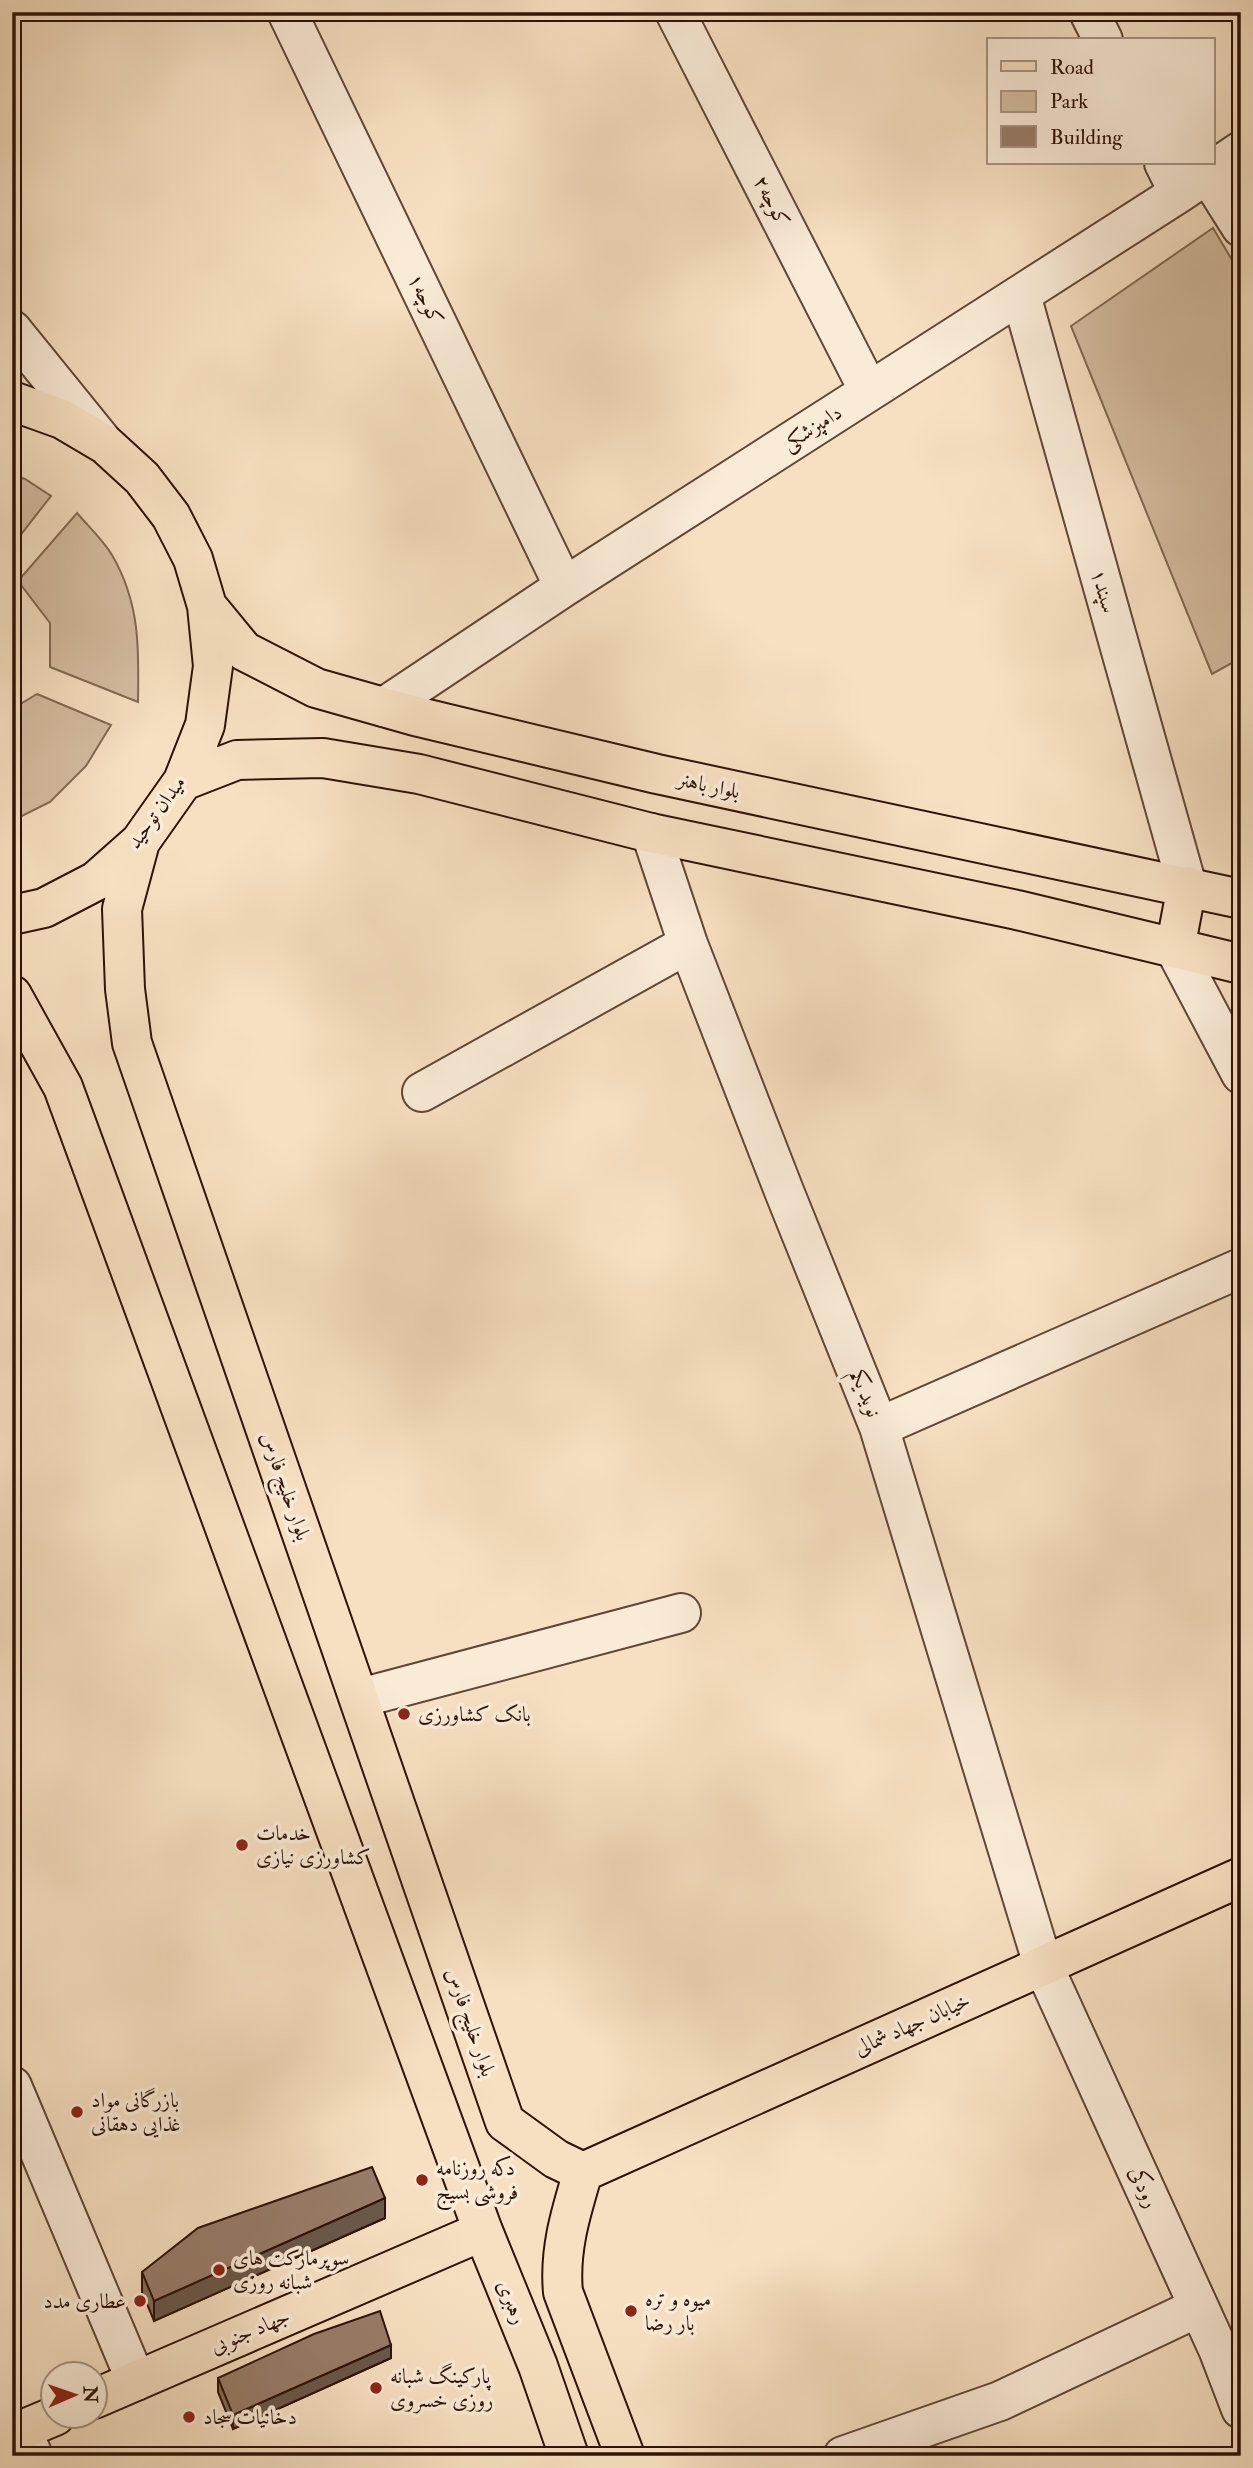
<svg xmlns="http://www.w3.org/2000/svg" width="1253" height="2468" viewBox="0 0 1253 2468" font-family="'IM FELL Double Pica',Amiri,serif">
<style>
.green{fill:#d5bda2;stroke:#826855;stroke-width:2}
.lines{fill:none;stroke-linecap:round;stroke-linejoin:round}
.minor-casing{stroke:#604636;stroke-width:42}
.major-casing{stroke:#2e1208;stroke-width:42}
.minor{stroke:#faebd7;stroke-width:38}
.major{stroke:#f7e0c2;stroke-width:38}
.wall{fill:#826c5a;stroke:#2e1208;stroke-width:2}
.shaded-wall{fill:#6a584a;stroke:#2e1208;stroke-width:2}
.building{fill:#977d69;stroke:#2e1208;stroke-width:2}
.poi-dot{fill:#8f2418;stroke:#faebd7;stroke-width:2.5}
.labels{text-anchor:middle;stroke-width:7;stroke-linejoin:round;paint-order:stroke}
.street-label{font-size:21px;fill:#2e1208;stroke:#faebd7}
.poi-label{font-size:21px;fill:#2e1208;stroke:#faebd7;text-anchor:start}
</style>
<rect width="100%" height="100%" fill="#f7e0c2"/>
<filter id="stains"><feTurbulence type="fractalNoise" baseFrequency=".00286" numOctaves="4"/><feColorMatrix values="0 0 0 0 .2 0 0 0 0 .09 0 0 0 0 .02 0 0 0 .5 -.17"/></filter>
<radialGradient id="worn" r=".72"><stop offset=".6" stop-color="#630" stop-opacity="0"/><stop offset="1" stop-color="#630" stop-opacity=".3"/></radialGradient>
<path class="green" d="M1213,228L1241,275V658L1212,674L1071,326Z
M12,475L25,479L51,496L12,546Z
M77,513C89,527 103,540 112,555C140,603 139,648 138,702L50,667V623L18,581Z
M37,694L111,725L86,766L50,802L12,821V709Z"/>
<g class="lines">
<defs>
<path id="minor" d="M287,12L564,587
M675,12L869,391
M1089,12L1103,40
M1164,163L1179,193
M1207,173L1241,227
M1021,295L1187,886
M12,330L102,441
M384,707L564,587L1179,193L1241,151
M651,833L688,944L784,1191L879,1427L1043,1965L1218,2349L1241,2409
M1175,949L1241,1074
M422,1092L688,944
M879,1427L1241,1268
M360,1698L681,1613
M12,2086L136,2381
M22,2430L33,2456
M843,2456L1000,2401L1199,2307"/>
<path id="major" d="M12,401L62,419L106,445L142,478L171,516L193,559L207,606L213,666L205,725L183,781L140,842L96,881L44,908L12,915
M207,606L244,651L316,688L415,716L657,774L1241,899
M183,781L237,760L323,758L419,774L651,833L1017,910L1241,964
M140,842L122,909L125,989L132,1043L505,2122L556,2159L583,2172
M1175,949L1187,886
M12,995L63,1087L483,2231L538,2366L569,2456
M583,2172L1241,1877
M583,2172C571,2212 559,2250 563,2292L625,2456
M94,2399L483,2231
M12,2434L55,2416"/>
</defs>
<use href="#minor" class="minor-casing"/>
<use href="#major" class="major-casing"/>
<use href="#minor" class="minor"/>
<use href="#major" class="major"/>
</g>
<path class="wall" d="M385,2218L154,2321L142,2292V2272Z
M391,2358L233,2429L218,2392V2378Z"/>
<path class="shaded-wall" d="M385,2198V2218L154,2321V2301Z
M391,2345V2358L233,2429V2415Z"/>
<path class="building" d="M372,2167L385,2198L154,2301L142,2272L198,2228Z
M380,2311L391,2345L233,2415L218,2378L314,2334Z
M92,2448L95,2456H80Z"/>
<g class="poi-dot">
<circle cx="404" cy="1714" r="7"/>
<circle cx="242" cy="1845" r="7"/>
<circle cx="77" cy="2112" r="7"/>
<circle cx="422" cy="2180" r="7"/>
<circle cx="219" cy="2270" r="7"/>
<circle cx="140" cy="2301" r="7"/>
<circle cx="631" cy="2311" r="7"/>
<circle cx="376" cy="2388" r="7"/>
<circle cx="189" cy="2417" r="7"/>
</g>
<g class="labels">
<g class="street-label">
<text transform="translate(772 201) rotate(63)" y="7">کوچه۲</text>
<text transform="translate(426 299) rotate(64)" y="7">کوچه۱</text>
<text transform="translate(812 428) rotate(-33)" y="7">دامپزشکی</text>
<text transform="translate(1104 591) rotate(74)" y="7">سپند۱</text>
<text transform="translate(709 785) rotate(12)" y="7">بلوار باهنر</text>
<text transform="translate(156 812) rotate(-54)" y="7">میدان توحید</text>
<text transform="translate(866 1393) rotate(68)" y="7">نوید یکم</text>
<text transform="translate(286 1486) rotate(71)" y="7">بلوار خلیج فارس</text>
<text transform="translate(471 2022) rotate(71)" y="7">بلوار خلیج فارس</text>
<text transform="translate(912 2024) rotate(-24)" y="7">خیابان جهاد شمالی</text>
<text transform="translate(1144 2187) rotate(66)" y="7">رودکی</text>
<text transform="translate(512 2302) rotate(68)" y="7">رهبری</text>
<text transform="translate(250 2331) rotate(-23)" y="7">جهاد جنوبی</text>
</g>
<g class="poi-label">
<text x="418" y="1721">بانک کشاورزی</text>
<text x="256" y="1840">خدمات<tspan x="256" dy="24">کشاورزی نیازی</tspan></text>
<text x="91" y="2107">بازرگانی مواد<tspan x="91" dy="24">غذایی دهقانی</tspan></text>
<text x="436" y="2175">دکه روزنامه<tspan x="436" dy="24">فروشی بسیج</tspan></text>
<text x="233" y="2265">سوپرمارکت های<tspan x="233" dy="24">شبانه روزی</tspan></text>
<text x="645" y="2306">میوه و تره<tspan x="645" dy="24">بار رضا</tspan></text>
<text x="126" y="2308" text-anchor="end">عطاری مدد</text>
<text x="390" y="2383">پارکینگ شبانه<tspan x="390" dy="24">روزی خسروی</tspan></text>
<text x="203" y="2424">دخانیات سجاد</text>
</g>
</g>
<rect width="1253" height="2468" fill="none" stroke="#f7e0c2" stroke-width="42"/>
<rect x="14" y="14" width="1225" height="2440" fill="none" stroke="#2e1208" stroke-width="3.5"/>
<rect x="21" y="21" width="1211" height="2426" fill="none" stroke="#2e1208" stroke-width="2"/>
<rect x="987" y="38" width="228" height="126" fill="#faebd7" stroke="#a89484" stroke-width="2"/>
<rect x="1001" y="61" width="35" height="10" fill="#f7e0c2" stroke="#a89484" stroke-width="2"/>
<text x="1050" y="74" font-size="21" fill="#2e1208">Road</text>
<rect x="1001" y="91" width="35" height="21" fill="#d5bda2" stroke="#a89484" stroke-width="2"/>
<text x="1050" y="108" font-size="21" fill="#2e1208">Park</text>
<rect x="1001" y="126" width="35" height="21" fill="#977d69" stroke="#a89484" stroke-width="2"/>
<text x="1050" y="144" font-size="21" fill="#2e1208">Building</text>
<g transform="translate(74 2395) rotate(88)"><circle r="33" fill="#faebd7" stroke="#a89484" stroke-width="2"/>
<path d="M0-5L12 26L0 18L-12 26Z" fill="#8f2418"/>
<text y="-10" font-size="19" font-weight="bold" text-anchor="middle" fill="#2e1208">N</text>
</g>
<rect width="100%" height="100%" filter="url(#stains)"/>
<rect width="100%" height="100%" fill="url(#worn)"/>
</svg>
